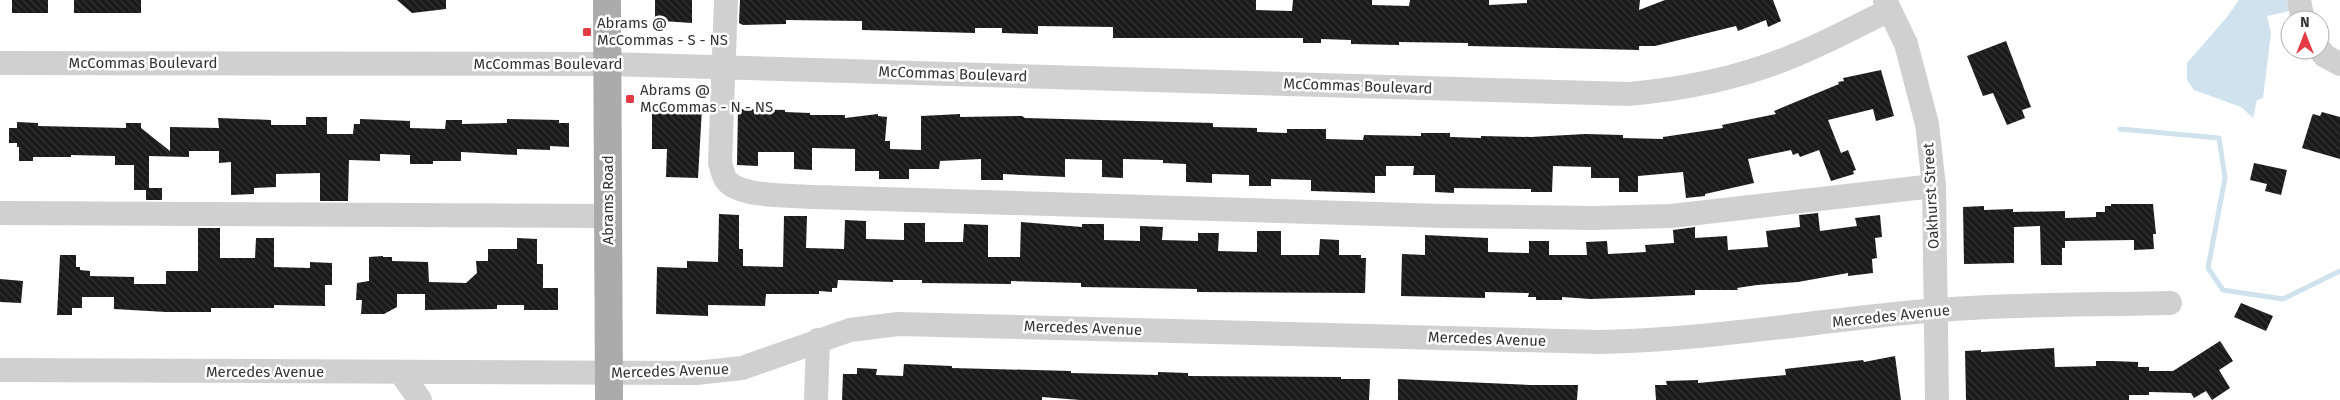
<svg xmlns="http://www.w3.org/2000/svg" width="2340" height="400" viewBox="0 0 2340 400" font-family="'Fira Sans',sans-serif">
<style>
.water{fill:#cfe2ee}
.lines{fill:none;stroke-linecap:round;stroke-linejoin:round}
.stream{stroke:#cfe2ee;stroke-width:5}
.building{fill:url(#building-back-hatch)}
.minor{stroke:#d0d0d0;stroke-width:24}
.major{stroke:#ababab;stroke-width:28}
.poi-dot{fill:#e63946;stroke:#fff;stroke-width:2}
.labels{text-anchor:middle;stroke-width:5;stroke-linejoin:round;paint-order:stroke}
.poi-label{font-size:15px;fill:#333;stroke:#fff;text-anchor:start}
.street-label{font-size:15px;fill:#333;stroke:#fff}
</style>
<defs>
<pattern id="building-back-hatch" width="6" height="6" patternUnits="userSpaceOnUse" patternTransform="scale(1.25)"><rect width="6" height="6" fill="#1a1a1a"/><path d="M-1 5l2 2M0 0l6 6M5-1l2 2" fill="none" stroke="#333"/></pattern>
</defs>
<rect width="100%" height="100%" fill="#fff"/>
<path class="water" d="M2239,0H2286L2290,11L2267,16L2271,33L2263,98L2257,100L2253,118L2241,107L2194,90L2187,80V63L2227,17Z"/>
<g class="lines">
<path class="stream" d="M2120,129L2219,138L2225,178L2208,268L2223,290L2283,299L2340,271"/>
</g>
<path class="building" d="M12,0H48V13H12Z
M74,0H141V13H74Z
M397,0H446V9L412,13Z
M655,0H692V23L662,21V18H655Z
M740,0H1256V10L1292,11L1293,0H1372V5L1409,6L1410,0H1489V5L1527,3V0H1640L1639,10L1665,0H1773L1781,21L1768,27L1766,20L1738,31L1736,26L1655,46H1639V50L1468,46V43L1399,42V45L1351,44V40L1321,39V43H1303V38H1113V27L1038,26V34L1002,33V28H975V33L862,30V21L786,20V24L743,25L739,23Z
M2006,41L2031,107L2022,110L2025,118L2007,125L1993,93L1983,96L1967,56Z
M1881,70L1894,116L1876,121L1873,109L1828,120L1841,153L1848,150L1856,170L1853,171L1854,174L1831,181L1819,150L1800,157L1798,153L1793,155L1791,150L1748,159L1754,183L1705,194V196L1686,198L1683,172L1638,176V192H1619V178H1591V167L1553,166L1552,192H1531V189L1454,188V193L1435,192V175H1413L1414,166H1386V176H1375V193L1311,191V180L1271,179V186H1249V175L1212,174V183L1186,182V164L1163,163V160L1123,159V178L1102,177V160L1065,159V177L1003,174V180H981V159L940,161L939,169H909V179H879V171H855V149L812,148V170L794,169V152H758V166L737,165L738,109L785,110V112L810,113V115H845V118L878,114V116L887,117L885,141H890V149L921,150V116L960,114V117L1022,116L1025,118L1213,123V127L1257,128V132L1287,133V129H1326V139L1363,140L1364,135L1421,136V133H1450V137L1481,138V136L1531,137L1585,134L1623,135V138L1663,139V137L1723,128L1722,125L1776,114L1774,111L1839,84L1838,82L1844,81L1843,78Z
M652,107L702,108L698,178L666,177L667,149H652Z
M2322,112L2340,117V159L2302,148L2312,116L2313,114L2320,116Z
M306,117H327V134H353L354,124H360V119L410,121V128L445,129L446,120H462V124L507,123V119L559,120V123H569V147L550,146V150L517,149V155L461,152V161H433V164H410V155L380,154V161L349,160L348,201H320V173L276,174V187L254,188V194L231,195V162L219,163V151H189V157L149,156V188H162V200H146V190H134V165H115V156L71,155V157H33V161H19V147H17V143H9V128H17V122L38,123V126L126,128V123H141V128L170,151V127L219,128L218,118L271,120V125H306Z
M2254,163L2287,170L2281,195L2265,191L2267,184L2250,180Z
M2111,204H2153L2156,234H2153L2154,249L2134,250V240L2065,241V248H2062V265H2041L2040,226L2014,227V263L1964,264L1963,207L1984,206V210L2013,209V212L2065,211V218L2096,217V212H2105V206H2111Z
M1818,213L1820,231L1857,226L1855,218L1880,215L1882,237L1875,238L1877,258L1872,259L1873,273L1848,276V273L1798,282L1757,285L1737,288L1738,290H1695V295L1649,297L1590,299L1562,297V300H1536V297H1528L1529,293L1485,292V298L1401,296L1402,254L1425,255V235L1488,238V252L1529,253V241H1549V255H1587L1586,242L1607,241L1608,254L1646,252L1645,245L1674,243L1673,230L1695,227V238L1727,236L1728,250L1768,247L1766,231L1800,227L1799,215Z
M719,214L739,215V249H743V266L783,267L784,216H807L806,248L844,249L845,220L866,221V239L904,240V223H925V242H963L964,224L988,225V257H1020L1021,222L1082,227V224H1104V240L1140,241V226L1163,227L1162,240L1198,241V233H1219L1218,251L1257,252V231H1281V255H1319L1320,239L1339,240V255H1361V258H1366L1365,293L1197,292V289L1081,287V283L1011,281V284L922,283V280H893V282L838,280L837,288H832V292L819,291V294H766L765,306L708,305V316L656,314L657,267L687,268V261L718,262Z
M198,228H220V258H255L256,238H274V267L310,268V262L332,263V285H325V306L274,305V308H211V312H166L114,309V297H82V308H72V315H57L60,255H76V267H80V270L90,271V276L134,277V284H166V271H198Z
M517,238L537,239V264H543V288H558V310H524V305H497V309L425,310V294H397V307L384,314H361L362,300H356L357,283L369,281V257L383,256V257H392V261L428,262L429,282L466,283L477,273L476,261H488V249H517Z
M0,279L23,281L21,303L0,302Z
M2241,303L2273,316L2266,331L2234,317Z
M2220,341L2233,361L2219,370L2230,388L2212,400L2206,391L2194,398L2191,393L2149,392V395H2129V400H1966L1965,351L1981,350V352L2054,348L2055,367L2096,366V361H2112L2138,362V367H2149V371H2173Z
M1895,356L1901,400H1656L1655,385H1667L1666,381L1698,380V383L1786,375L1785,369L1863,360L1864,362Z
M904,364L952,366V368L1071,371V373L1158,375V372L1188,373V376L1341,377V379H1370L1369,400H1080L1042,397V400H842L843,374H857V368L877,369L876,375L903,376Z
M1398,379L1530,385H1578L1577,400H1398Z"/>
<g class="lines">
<path class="minor" d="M726,0L720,163C722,168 723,177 727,181C742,198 793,195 815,197L1445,216L1593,218L1671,216L1934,186
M1885,0L1906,44L1927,124L1934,186L1937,400
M2299,0L2303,20
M2320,50L2325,56L2340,64
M0,63L607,64L1629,94C1685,89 1741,78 1793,56C1826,43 1858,25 1890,10
M0,213L608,216
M0,370L696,373L742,368L850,330L898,324L1599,342C1702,340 1803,323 1905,313C1993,304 2082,305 2170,303
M401,373L420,400
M816,400L818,340"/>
<path class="major" d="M607,0L609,400"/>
</g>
<g class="poi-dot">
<rect x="582" y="27" width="10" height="10" rx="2.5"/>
<rect x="625" y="94" width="10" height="10" rx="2.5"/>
</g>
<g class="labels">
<g class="poi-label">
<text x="597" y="28">Abrams @<tspan x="597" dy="17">McCommas - S - NS</tspan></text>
<text x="640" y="95">Abrams @<tspan x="640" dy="17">McCommas - N - NS</tspan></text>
</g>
<g class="street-label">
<text x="143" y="68">McCommas Boulevard</text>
<text x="548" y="69">McCommas Boulevard</text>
<text transform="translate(953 74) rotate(2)" y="5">McCommas Boulevard</text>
<text transform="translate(1358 86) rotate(2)" y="5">McCommas Boulevard</text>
<text transform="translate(1931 196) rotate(-93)" y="5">Oakhurst Street</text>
<text transform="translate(608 200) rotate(-90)" y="5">Abrams Road</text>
<text transform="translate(1891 316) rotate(-6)" y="5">Mercedes Avenue</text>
<text transform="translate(1083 328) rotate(2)" y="5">Mercedes Avenue</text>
<text transform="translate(1487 339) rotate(2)" y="5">Mercedes Avenue</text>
<text transform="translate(670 371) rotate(-2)" y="5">Mercedes Avenue</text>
<text x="265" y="377">Mercedes Avenue</text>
</g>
</g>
<g transform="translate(2305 35)"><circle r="24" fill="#ffffff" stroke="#adadad"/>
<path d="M0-4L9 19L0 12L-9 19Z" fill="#e63946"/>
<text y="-8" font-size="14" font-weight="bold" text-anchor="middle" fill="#333333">N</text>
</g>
</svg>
